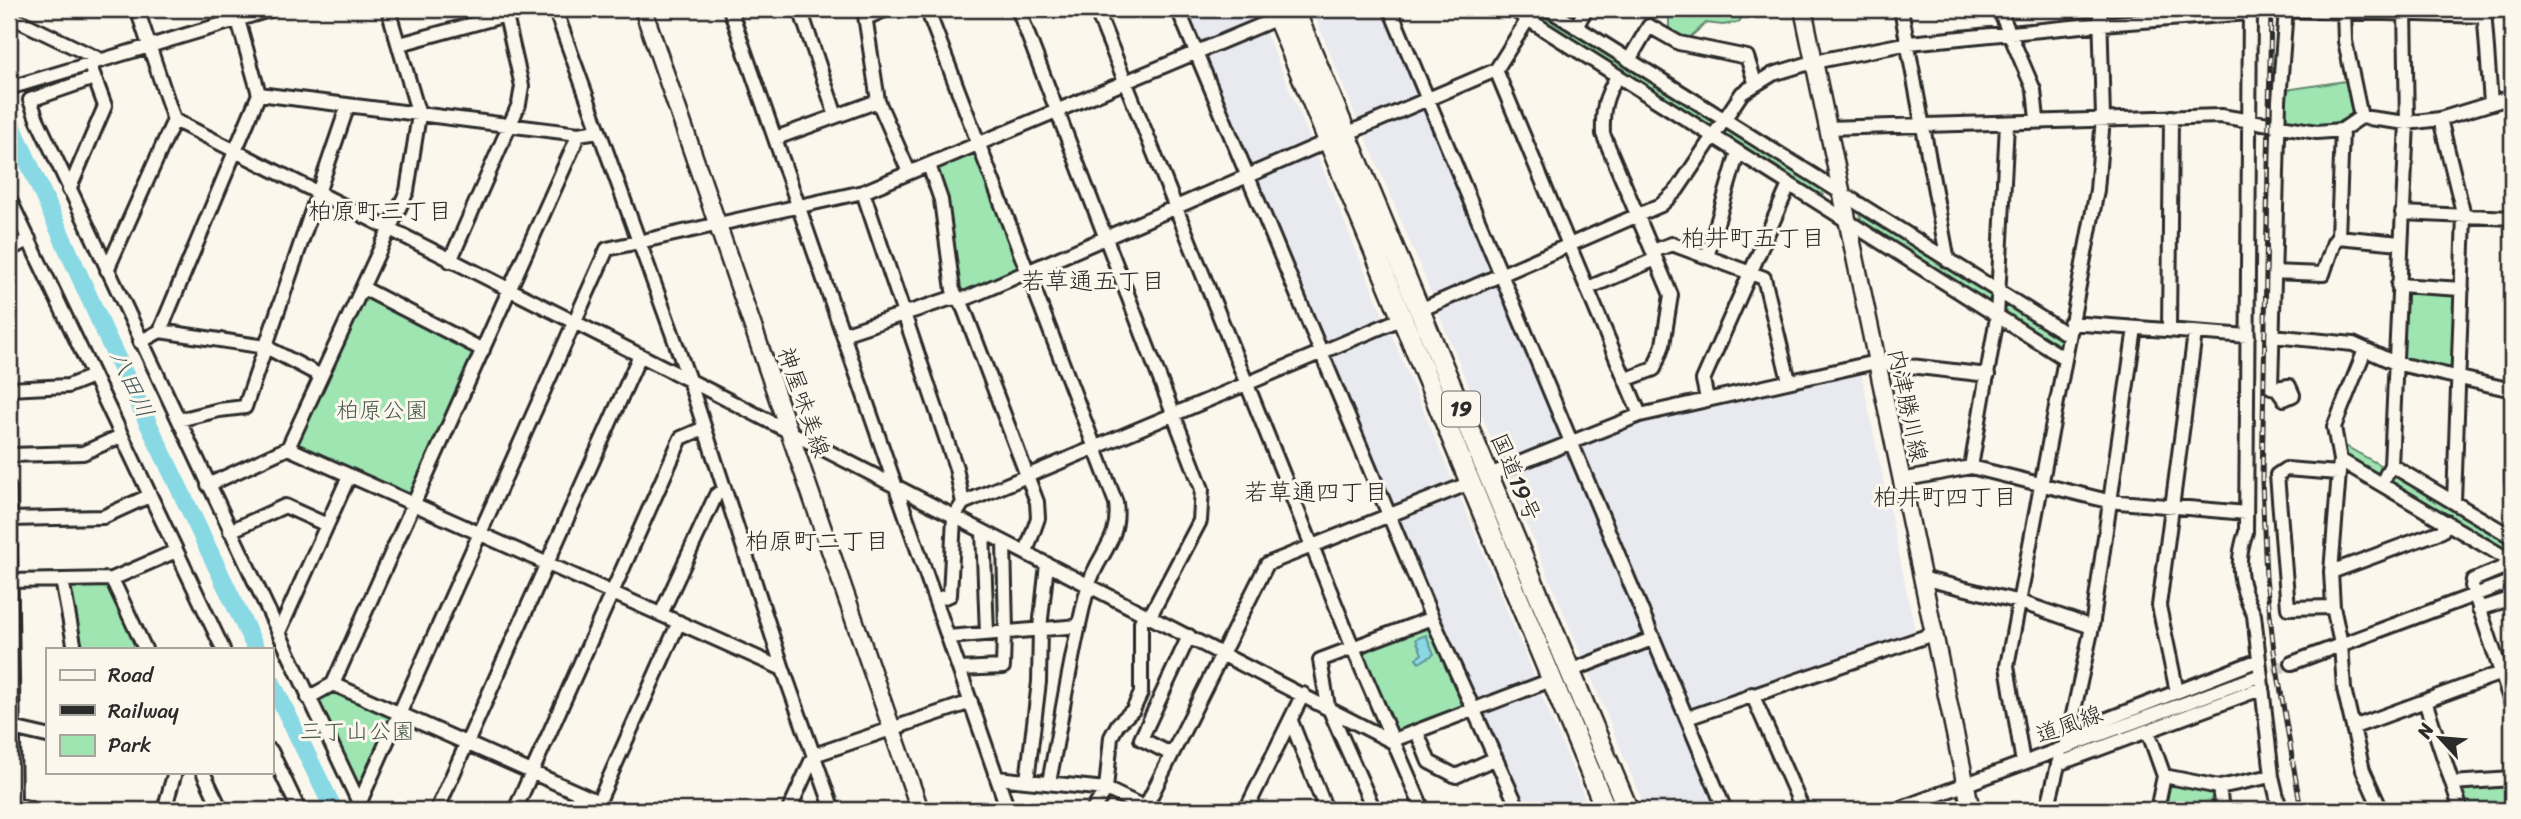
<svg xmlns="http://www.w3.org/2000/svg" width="2521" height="819" viewBox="0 0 2521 819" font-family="Sriracha,'Klee One',sans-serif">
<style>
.built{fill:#e9e9f0}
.green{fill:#9ee5b2;stroke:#64886e;stroke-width:2}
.water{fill:#89d9e5;stroke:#63939b;stroke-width:2}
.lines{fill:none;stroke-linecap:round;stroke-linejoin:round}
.river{stroke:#89d9e5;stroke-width:18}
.minor-tunnel{stroke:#d1cec5;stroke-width:12;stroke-dasharray:12 6;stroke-linecap:butt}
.minor-casing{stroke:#2b2b2b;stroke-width:18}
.major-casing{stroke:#2b2b2b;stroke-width:21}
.highway-casing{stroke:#2b2b2b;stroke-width:24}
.minor{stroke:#fbf7ec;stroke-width:12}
.major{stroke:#fbf7ec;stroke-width:16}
.highway{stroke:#fbf7ec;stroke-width:19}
.rail-casing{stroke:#2b2b2b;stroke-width:5}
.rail{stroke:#fbf7ec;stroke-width:2.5;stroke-dasharray:8;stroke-linecap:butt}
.labels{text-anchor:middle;stroke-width:6;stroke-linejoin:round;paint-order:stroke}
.shield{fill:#fbf7ec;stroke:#696865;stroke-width:2}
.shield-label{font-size:21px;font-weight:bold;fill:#2b2b2b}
.street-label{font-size:23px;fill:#2b2b2b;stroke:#fbf7ec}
.park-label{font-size:23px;fill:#485a4d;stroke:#fbf7ec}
.neighbourhood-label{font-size:24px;fill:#2b2b2b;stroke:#fbf7ec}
.water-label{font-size:24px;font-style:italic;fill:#42565a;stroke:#fbf7ec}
</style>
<rect width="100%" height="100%" fill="#fbf7ec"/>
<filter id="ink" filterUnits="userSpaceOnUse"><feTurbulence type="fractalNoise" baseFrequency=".0143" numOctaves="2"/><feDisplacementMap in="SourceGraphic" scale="14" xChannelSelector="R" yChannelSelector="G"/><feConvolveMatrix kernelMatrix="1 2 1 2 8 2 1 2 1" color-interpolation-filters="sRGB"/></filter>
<g filter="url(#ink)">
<path class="built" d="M1185,9H1256L1259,16L1257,20L1202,43L1198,41Z
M1315,9H1383L1419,95L1417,99L1359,124L1314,14Z
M1261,30L1266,33L1311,141L1310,146L1256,169L1251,167L1205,58L1207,53Z
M1420,107L1425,109L1491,270L1433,297L1364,133Z
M1313,154L1317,155L1385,320L1328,343L1323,339L1257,181L1259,177Z
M1496,283L1562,437L1560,442L1503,466L1436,308Z
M1385,330L1390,331L1453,481L1451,486L1397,507L1392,505L1330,357L1332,353Z
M1857,371L1861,373L1915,631L1913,636L1692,713L1687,710L1578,448L1580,443L1642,419Z
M1564,450L1568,453L1644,635L1642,639L1587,661L1583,659L1507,477L1508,472Z
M1455,494L1459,495L1535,678L1478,702L1474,701L1398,520L1399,515Z
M1645,647L1650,650L1717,810H1646L1588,670Z
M1536,692L1541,694L1590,810H1525L1481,717L1483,713Z"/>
<path class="green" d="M1519,9H1539L1716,121L1710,130Z
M1669,9H1685L1690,18C1710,18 1723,2 1745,11L1739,22L1723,25L1706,23L1688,39L1669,30Z
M2106,9H2231L2110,19Z
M2346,81L2352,116C2330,126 2306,130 2283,123L2285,90Z
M1726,127L1822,189L1824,203L1720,137Z
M973,152L977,153L1021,267L1019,271L966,294L956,289L936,167Z
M1859,212L1991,295L1993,307L1863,227Z
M2406,289L2455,292L2457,296L2455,369L2452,372L2402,361L2399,357L2403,292Z
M367,296L476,351L414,493L410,496L299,447L297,442Z
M2004,303L2061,339L2059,351L2003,316L2002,304Z
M2340,443L2385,468L2380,477L2342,455Z
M2394,472L2512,543V553L2508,554L2388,482Z
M106,583L110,586L141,649H79L67,587L69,584Z
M1426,624L1429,626L1462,705L1397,734L1361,654L1363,650Z
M335,690L391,715L393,719L362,788L355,789L315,699Z
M2171,782L2212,791L2217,810H2161L2167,784Z
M2512,783V810H2465L2459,790L2461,786Z"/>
<path class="water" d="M1426,635L1434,654L1419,663L1416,658L1422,654L1416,639Z"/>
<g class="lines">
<path class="river" d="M9,119L106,335L256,649
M271,681L334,810"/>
<path class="minor-tunnel" d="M2256,677L2292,663"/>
<defs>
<path id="minor" d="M137,9L174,120L689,380L1391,741L1551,680
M555,9L689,380L783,669L833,810
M730,9L1008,810
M800,9L836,116
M864,9L878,101L909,172
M927,9L1116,503C1121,542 1097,554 1088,587C1071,651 1062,717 1049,782
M1018,9L1202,489L1200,521L1150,616
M1096,9L1353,648L1423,810
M1178,9L1432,618L1519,810
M1390,9L1725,810
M1512,9L2064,358
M1548,9L2068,335
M1901,9L1948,261
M1999,9L2034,90L2037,119
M2250,9L2246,532C2235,563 2239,585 2254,615L2272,776L2280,810
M2344,9L2345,41L2361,117
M2484,9L2491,103
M2286,10L2484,16
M9,16L101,60
M866,18L887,9
M1576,27L1586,9
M400,44L528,9
M1629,60L1649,26L1679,43L1747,57L1755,82
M1496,70L1640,415
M1617,77C1605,96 1602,111 1603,134L1671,295L1663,345L1654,369L1627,379
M94,78L30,100L37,119L361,807
M9,88L273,9
M259,94L579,134L598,131
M2440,119L2464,216L2454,502
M1826,128L2221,116L2317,132L2342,130L2361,117L2407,123L2440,119L2512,97
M579,134L333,684L599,802
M1346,134L1496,70L1528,19
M776,138L878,101
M929,165L941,200L953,290L964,309L1037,502L1038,518L1026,552
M69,190L105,106L92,71
M863,192L956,468L963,503
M9,198L223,649
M2402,213L2512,218
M2338,237L2400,243
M9,250L29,239
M1653,251L1672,244L1764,278L1789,381
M1707,257L1738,152
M450,261L519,104L522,86L506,16
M107,270L174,120
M2274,272L2323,274L2334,242L2338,237L2342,130
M2398,285L2462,289
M363,288L483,350
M1588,288L1656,259
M1420,310L1661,205L1677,190L1742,93L1773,74L1813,62L1909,43L2102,24L2250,13
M2070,323L2248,336
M2169,330L2171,117
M160,331L266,347L321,376
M843,334L949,299L967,298L1328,141
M2273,336L2353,344L2395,363L2512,390
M140,342L160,331L259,94L238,20
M2365,350L2334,427L2340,460L2331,572L2333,607L2341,644L2344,689L2363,770L2381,810
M2276,388L2289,386L2293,395L2284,399L2276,388L2271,387L2279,101L2286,9
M9,389L68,386L93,376
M1707,399L1703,380L1789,185
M179,420L219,410L245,407L348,105
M2512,443V482
M288,448L407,191L419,115L388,9
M9,455L83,453L121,436
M2340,460L2511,561
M2391,465L2512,537
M1971,467L1997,317L2007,124
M1489,475L1640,415L1876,362L1988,375
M1901,480L1971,467L2108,501L2246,513
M2382,483L2391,465L2407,123L2405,9
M208,485L288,448L783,669
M9,488L14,803
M9,519L103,517L149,496
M230,531L285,506L327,525
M983,531L987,633
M1004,542L1006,632
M2512,559L2502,568L2473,580L2472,586L2512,705
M2331,572L2442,531L2447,522
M1921,578L2020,602L2092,627
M112,579L145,649
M62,580L75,649
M11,581L112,579L176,551
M935,600L950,595L954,517L963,503L1403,318
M2333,607L2288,608L2277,475L2286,469L2338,473
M2479,609L2512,598
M661,614L716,495L724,491
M279,632L349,476
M948,637L1079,626
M2292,663L2512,581
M959,669L1003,667L1004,632
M1570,671L1652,639
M2177,692L2159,606L2195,333
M1752,694L1803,810
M308,698L333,684
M2425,701L2461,810
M1687,718L1933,634
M1291,721L1326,810
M2354,727L2501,673
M12,728L47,736
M2148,731L2164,776L2157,810
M1417,732L1429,762L1456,776L1496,758
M2069,734L2259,660
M2066,747L2092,627L2135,328
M271,751L299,810
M1171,754L1141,739L1189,636
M2023,763L2007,666L2097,190L2103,118L2100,9
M2058,764L2263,688
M203,772L221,810
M2164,776L2219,787L2272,776
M997,778L1106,789L1150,810
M1027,781L1039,682L1040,628L1047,564
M2452,783L2512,779
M2219,787L2222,810
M9,802L34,810
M359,804L607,249L863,192L1278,18
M164,810L175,772
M437,810L640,355
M515,810L681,438L702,429
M595,810L679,622
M789,810L814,755L971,702
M1093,810L1106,789L1111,737L1118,724L1133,710L1141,693V622L1145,614
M1144,810L1267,564L1470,483
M1246,810L1303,694
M1374,810L1328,706L1320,660L1432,618
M1896,810L2256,677
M2047,810L2060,757"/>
<path id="major" d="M643,9L920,810
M1803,9L1971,810"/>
<path id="highway" d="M1274,9L1606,810
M1294,9L1628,810"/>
</defs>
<use href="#minor" class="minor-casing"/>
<use href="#major" class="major-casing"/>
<use href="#highway" class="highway-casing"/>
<use href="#minor" class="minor"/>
<use href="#major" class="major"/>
<use href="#highway" class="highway"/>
<defs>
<path id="rail" d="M2271,9L2262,481L2266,578L2274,651L2301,810"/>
</defs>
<use href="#rail" class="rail-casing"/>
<use href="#rail" class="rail"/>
</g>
</g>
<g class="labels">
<rect class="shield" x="1442" y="391.5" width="38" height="35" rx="5"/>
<g class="shield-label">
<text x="1461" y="416">19</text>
</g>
<g class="street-label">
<text transform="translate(804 402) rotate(71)" y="8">神屋味美線</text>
<text transform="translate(1908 405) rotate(78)" y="8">内津勝川線</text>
<text transform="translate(1516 477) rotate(67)" y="8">国道19号</text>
<text transform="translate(2069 724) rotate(-20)" y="8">道風線</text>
</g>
<g class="park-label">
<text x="382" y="418">柏原公園</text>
<text x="357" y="739">三丁山公園</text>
</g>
<g class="neighbourhood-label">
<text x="380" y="219">柏原町三丁目</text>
<text x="1753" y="246">柏井町五丁目</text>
<text x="1093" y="289">若草通五丁目</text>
<text x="1316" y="500">若草通四丁目</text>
<text x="1945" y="505">柏井町四丁目</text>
<text x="817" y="549">柏原町二丁目</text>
</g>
<g class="water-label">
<text transform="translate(132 384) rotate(65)" y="8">八田川</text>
</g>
</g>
<rect width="2521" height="819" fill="none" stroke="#fbf7ec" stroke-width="35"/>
<rect x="18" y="18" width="2486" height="784" fill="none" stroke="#2b2b2b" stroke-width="2.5" filter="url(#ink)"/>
<rect x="46" y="648" width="228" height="126" fill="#fbf7ec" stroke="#a8a59f" stroke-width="2"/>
<rect x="60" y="670" width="35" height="10" fill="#fbf7ec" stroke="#a8a59f" stroke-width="2"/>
<text x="108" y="682" font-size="21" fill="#2b2b2b">Road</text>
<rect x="60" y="705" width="35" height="10" fill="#2b2b2b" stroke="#a8a59f" stroke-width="2"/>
<text x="108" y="718" font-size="21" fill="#2b2b2b">Railway</text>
<rect x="60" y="735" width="35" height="21" fill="#9ee5b2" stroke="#a8a59f" stroke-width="2"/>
<text x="108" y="752" font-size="21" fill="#2b2b2b">Park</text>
<g transform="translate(2440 738) rotate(296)" stroke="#fbf7ec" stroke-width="5" paint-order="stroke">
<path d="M0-5L12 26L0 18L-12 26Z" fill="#2b2b2b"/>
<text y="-10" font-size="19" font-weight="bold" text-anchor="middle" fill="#2b2b2b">N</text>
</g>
</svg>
